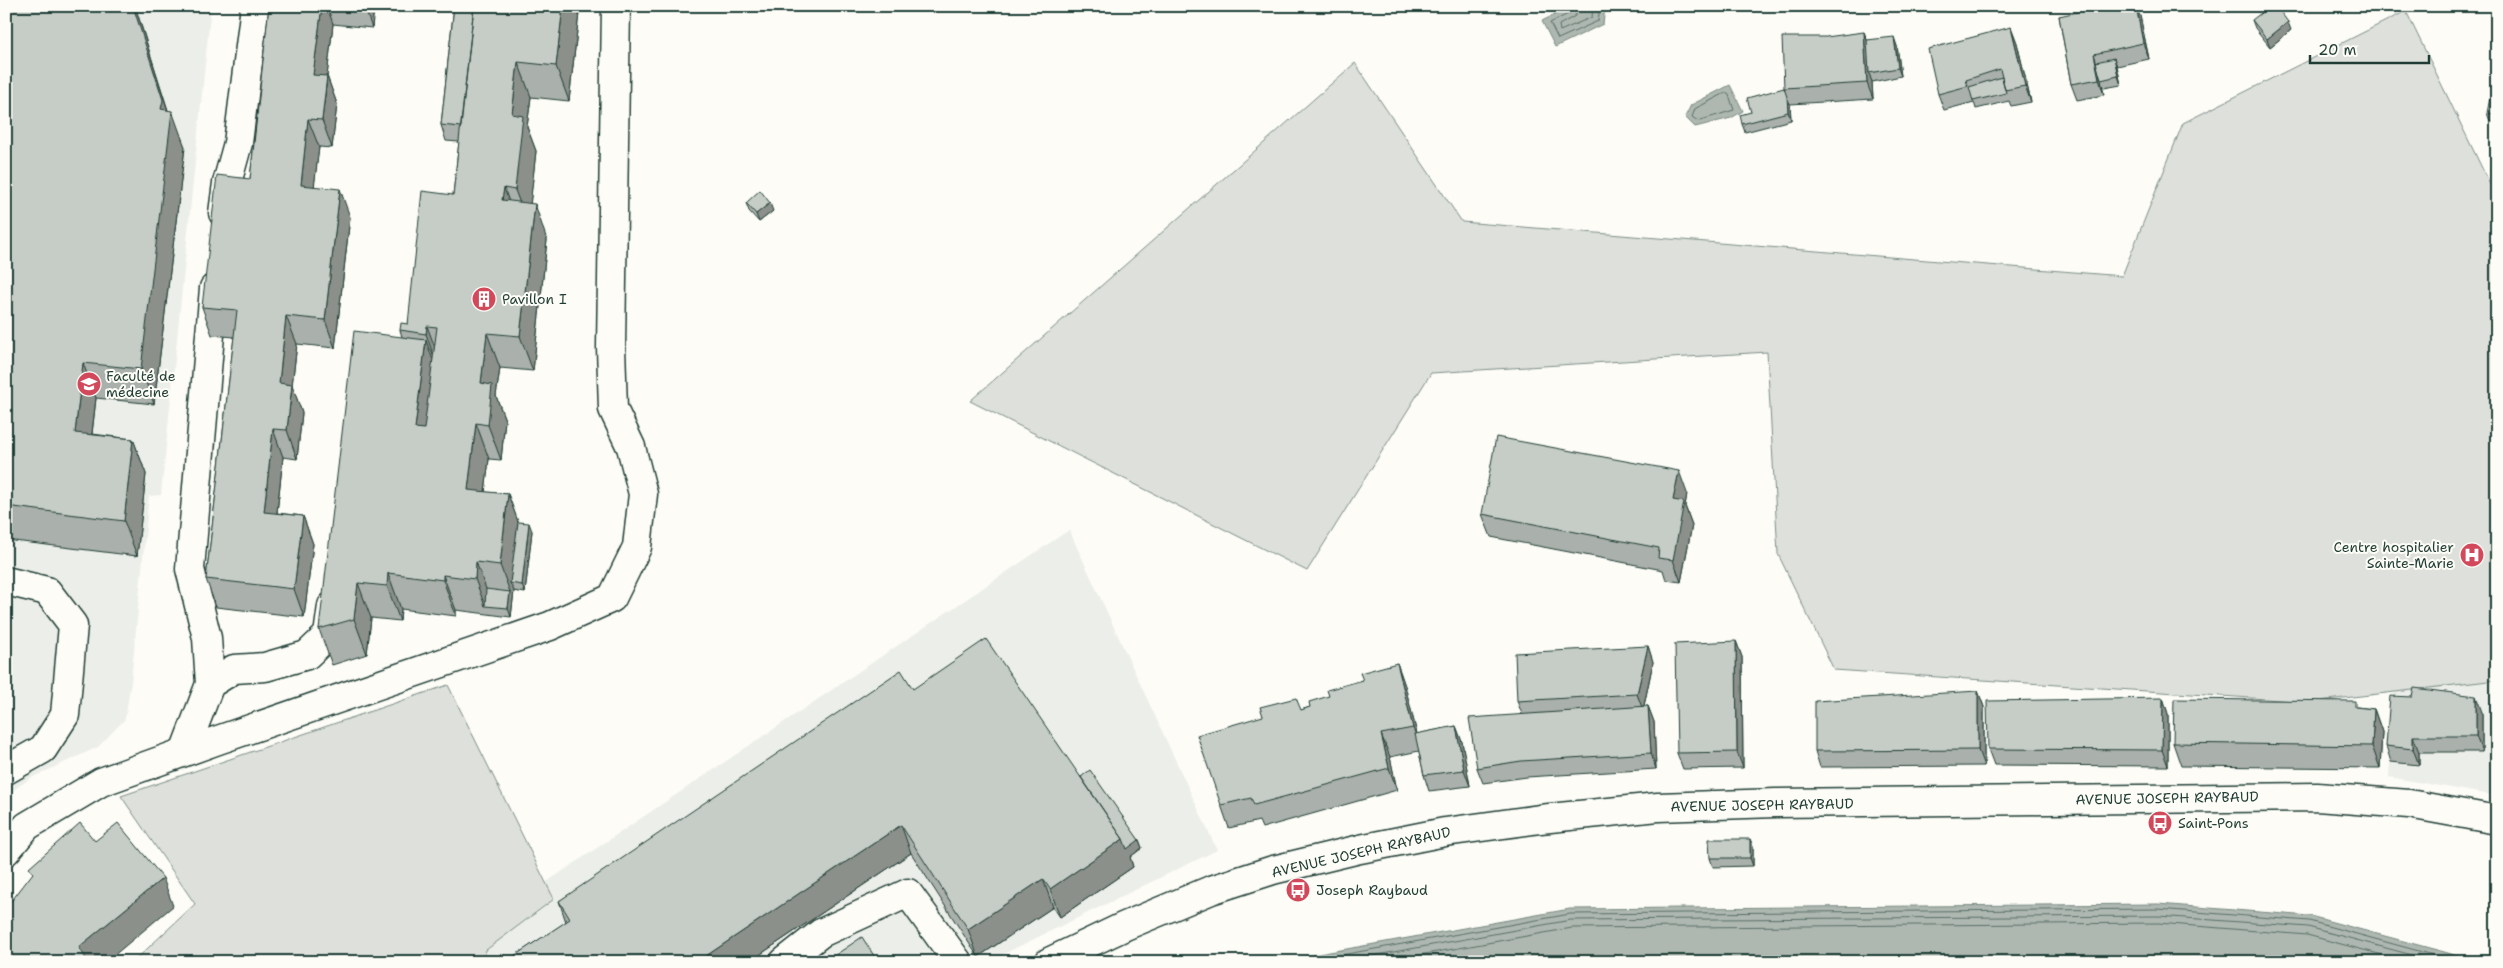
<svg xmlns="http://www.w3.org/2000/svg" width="2503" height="968" viewBox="0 0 2503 968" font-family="'Shantell Sans',sans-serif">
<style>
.built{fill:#eceee9}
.green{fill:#dde0db;stroke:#7e8e88}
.water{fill:#aeb8b1;stroke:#75877f}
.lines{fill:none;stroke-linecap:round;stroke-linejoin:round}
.shore{stroke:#586e66;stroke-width:1}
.minor-casing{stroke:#1f3d34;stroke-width:31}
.major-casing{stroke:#1f3d34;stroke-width:31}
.minor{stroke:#fdfcf7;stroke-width:28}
.major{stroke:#fdfcf7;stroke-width:28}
.wall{fill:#aab0ab;stroke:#1f3d34}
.shaded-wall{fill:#8b908b;stroke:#1f3d34}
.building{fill:#c6cdc7;stroke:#1f3d34}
.labels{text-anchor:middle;stroke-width:4;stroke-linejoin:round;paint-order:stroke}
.poi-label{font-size:14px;fill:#1f3d34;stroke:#fdfcf7;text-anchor:start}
.street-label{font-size:14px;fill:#1f3d34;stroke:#fdfcf7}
</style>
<rect width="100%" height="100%" fill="#fdfcf7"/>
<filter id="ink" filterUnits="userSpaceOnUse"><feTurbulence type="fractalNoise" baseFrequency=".02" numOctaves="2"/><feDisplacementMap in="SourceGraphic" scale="10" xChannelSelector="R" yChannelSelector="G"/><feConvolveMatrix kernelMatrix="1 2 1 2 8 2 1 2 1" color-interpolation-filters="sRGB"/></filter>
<g filter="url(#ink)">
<path class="built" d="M6,6H211L161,495L149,496L131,682L125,719L98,747L31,778L6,795Z
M2497,443V796L2389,777L2396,668Z
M1069,530L1217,850L987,962H410L462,939Z"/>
<path class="green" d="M2406,11L2497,199V680L2310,702L1834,670L1778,554L1767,352L1431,373L1307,571L970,401L1355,63L1462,222L2122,276L2183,123Z
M448,685L554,899L486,950L483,962H133L195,904L121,796Z"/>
<path class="water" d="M1572,6H1602L1605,8L1603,24L1555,47L1542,21Z
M1730,85L1743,111L1731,118L1695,127L1685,117L1691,105Z
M2158,904L2310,916L2448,953L2474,962H1274L1570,909Z"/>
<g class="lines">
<path class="shore" d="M1572,6L1570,13L1550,23L1558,39L1598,21L1600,6
M1579,6L1575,16L1559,25L1560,31L1592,17L1593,6
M1726,93L1729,95L1734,110L1698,121L1692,117L1695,109Z
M1302,962L1570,914L2158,909L2309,921L2459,962
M1338,962L1571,920L2158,916L2308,927L2438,962
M1380,962L1572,928L2158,923L2307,935L2409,962"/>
<defs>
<path id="minor" d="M223,213L227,183L238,143L255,6
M6,581L47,591L73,625L65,715L43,749L6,770
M210,684L207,638L190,569L214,288
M184,752L210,684L234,669L265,667L307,655L328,635L332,606
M6,851L27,826L101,782L218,740L550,626L612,598L637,547L643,494L631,447L613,409L611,347L616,6
M784,962L821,933L908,893L958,962"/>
<path id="major" d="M1049,962L1125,926L1211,890L1273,870L1360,849L1445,832L1540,819L1658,807L1776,803L2317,797L2409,804L2497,820"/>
</defs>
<use href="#minor" class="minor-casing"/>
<use href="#major" class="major-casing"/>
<use href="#minor" class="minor"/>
<use href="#major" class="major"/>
</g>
<path class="wall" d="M6,6H135L168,110L185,147L154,404L96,398L92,434L133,439L146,474L137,556L6,540Z
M269,6H374L372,28L333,24L327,76L337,104L332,148L319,147L314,186L350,217L335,348L297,344L292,385L302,413L297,459L283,457L277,513L303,516L313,544L304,617L216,607L206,579L234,337L212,335L202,307L250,179Z
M454,6L579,13L569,101L531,97L527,127L536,151L530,204L547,240L533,371L500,368L496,396L505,420L501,460L489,459L485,492L508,494L518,522L532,531L525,593L514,591L511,617L456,610V616L401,609L400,621L371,618L367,654L332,665L319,629L402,337L400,330L408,324L453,195L459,142L446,141L441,125Z
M2059,16H2140L2149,59L2117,66L2121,85L2104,88L2102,85L2104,95L2077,100L2071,84Z
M2252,20L2291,30L2270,47L2255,28Z
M2011,27L2017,43L2031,102L2011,106L2009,101L1976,109L1974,102L1944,110L1938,94Z
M1864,32L1867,40L1897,46L1901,76L1872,82L1873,99L1790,104L1791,120L1745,132L1742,124L1751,112Z
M2497,99V122L2490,121L2487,113Z
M746,203L773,211L759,222L749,211Z
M1687,493L1685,506L1692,525L1681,582L1666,580L1663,570L1491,537L1482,514Z
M1736,641L1742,657L1743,768L1683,769L1677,753Z
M1648,646L1653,662L1644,706H1648L1654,722L1656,769L1527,777L1483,783L1477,768L1522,714L1517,701Z
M1397,663L1405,686L1417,734L1456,726L1462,742L1470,786L1429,791L1424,775L1419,751L1390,757L1397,790L1262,828L1259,821L1229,828L1221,805L1301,710L1310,707L1329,696L1363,680Z
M2497,678V746L2492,732Z
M913,689L1081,777L1139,840L1142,848L1130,857L1133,867L1060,917L1053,907L978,957L911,853L749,962H505L566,922L559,901Z
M1978,691L1984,707V766L1820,767L1815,751Z
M2163,698L2168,714V766L1994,765L1988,749Z
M2357,707L2374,709L2382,732L2380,768L2181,766L2173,743Z
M2482,712V752H2419V765L2391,762L2386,746Z
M1750,839L1753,847V866L1713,867L1710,858Z"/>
<path class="shaded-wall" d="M133,6H135L171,121L172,111L185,147L154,404L141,369L161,109Z
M322,6H327L333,24L324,103L313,75Z
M364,6H374L372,28Z
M563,6H577L579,13L569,101L556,66Z
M2136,6H2137L2140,16L2149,59L2143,43Z
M2288,22L2291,30L2270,47L2267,39Z
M2011,27L2017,43L2031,102L2025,86Z
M1864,32L1870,48L1869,73L1872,82L1873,99L1867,83Z
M1894,37L1897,46L1901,76L1898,68Z
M2094,54L2099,70L2104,95L2099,79Z
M2114,58L2117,66L2121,85L2118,76Z
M518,62L531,97L527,127L536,151L528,225L515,190L512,114Z
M327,76L337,104L332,148L322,120Z
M1787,97L1790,104L1791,120L1788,112Z
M308,119L319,147L311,213L301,185Z
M504,188L517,223L502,200Z
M340,189L350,217L335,348L325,320Z
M770,203L773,211L759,222L756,214Z
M535,204L547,240L533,371L520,336Z
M286,316L297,344L289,411L279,383Z
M427,326L440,361L438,369L426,334Z
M487,333L500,368L496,396L505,420L501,460L488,425L481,383Z
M426,340L438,375L427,464L415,428Z
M83,363L96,398L88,468L75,433Z
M292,385L302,413L297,459L287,430Z
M476,423L489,459L481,525L468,490Z
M273,429L283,457L274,540L264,512Z
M133,439L146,474L137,556L124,521Z
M1679,471L1687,493L1685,506L1692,525L1681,582L1673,560V500Z
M508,494L521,530L510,583L514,591L511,617L508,608L510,592L500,565Z
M303,516L313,544L304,617L294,589Z
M529,523L532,531L525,593L522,585Z
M476,562L489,597L485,606L475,579Z
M388,573L401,609L400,621L387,586Z
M443,575L456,610V616L443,580Z
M358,583L371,618L367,654L354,619Z
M1736,641L1742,657L1743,768L1737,752Z
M1648,646L1653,662L1643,710L1637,694Z
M1397,663L1405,686L1421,750L1413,728Z
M1978,691L1984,707V766L1978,750Z
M2476,696L2482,712V752L2476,736Z
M2163,698L2168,714V766L2162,750Z
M1648,706L1654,722L1656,769L1651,753Z
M2374,709L2382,732L2380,768L2372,746Z
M1456,726L1462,742L1470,786L1464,770Z
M1381,734L1390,757L1397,790L1389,768Z
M2413,736L2419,752V765L2413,749Z
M901,825L911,853L749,962H697Z
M1123,839L1139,840L1142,848L1130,857L1133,867L1060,917L1050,889Z
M1750,839L1753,847V866L1750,858Z
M163,878L173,906L106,962H85L79,947Z
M1043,879L1053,907L978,957L968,929Z"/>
<path class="building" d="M6,6H133L163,100L161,109L172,111L141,369L83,363L75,433L133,439L124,521L6,506Z
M269,6H322L313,75L327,76L322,120L308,119L301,185L340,189L325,320L286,316L279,383L292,385L287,430L273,429L264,512L303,516L294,589L206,579L237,310L202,307L217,175L250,179Z
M454,6H474L461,127L441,125Z
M474,6H563L556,66L518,62L512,114L523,116L515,190L504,188L502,200L535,204L520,336L487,333L481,383L492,385L488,425L476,423L468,490L508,494L500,565L476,562L475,579L443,575V580L388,573L387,586L358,583L354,619L319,629L354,331L426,340L415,428L424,429L437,327L427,326L426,334L400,330L401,323L408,324L422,191L453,195Z
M2105,6H2136L2143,43L2094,54L2099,79L2071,84L2059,16Z
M2270,6H2276L2288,22L2267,39L2252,20Z
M2011,27L2025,86L2005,90L2000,69L1966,80L1968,86L1938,94L1928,49Z
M1864,32L1867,83L1784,88L1782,37H1826Z
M1894,37L1898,68L1869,73L1867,40Z
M2114,58L2118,76L2101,80L2096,62Z
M2002,77L2006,93L1973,101L1969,87Z
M1784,88L1787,97L1788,112L1742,124L1740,115L1751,112L1747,98Z
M2490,98L2497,99V114L2487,113Z
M760,190L770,203L756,214L746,203Z
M1496,437L1679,471L1673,500L1684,502L1673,560L1658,558L1659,548L1482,514Z
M518,522L529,523L522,585L510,583Z
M486,589L510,592L508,608L485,606Z
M986,639L1123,839L1050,889L1043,879L968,929L901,825L697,962H505L570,919L559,901L901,670L913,689Z
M1736,641L1737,752L1677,753L1675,644Z
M1648,646L1637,694L1517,701L1515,653Z
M1397,663L1413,728L1381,734L1389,768L1254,805L1251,798L1221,805L1197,735L1263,716L1260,707L1296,698L1301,710L1310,707L1309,702L1329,696L1327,690L1363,680L1360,673Z
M2496,678H2497V733L2492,732Z
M2414,688L2476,696V736H2413V749L2386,746L2390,696L2412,697Z
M1978,691V750L1815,751V701Z
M2163,698L2162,750L1988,749L1987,701Z
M2174,699L2355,701V707L2374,709L2372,746L2173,743Z
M1648,706L1651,753L1521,761L1477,768L1469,718Z
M1456,726L1464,770L1424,775L1415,734Z
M1090,770L1139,840L1127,849L1123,839L1081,777Z
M80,823L95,841L118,823L163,878L79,947L88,962H6V908L33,873L29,868Z
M1709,839H1750V858H1710Z
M862,937L878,962H825Z"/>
</g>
<defs>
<symbol id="building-disc" viewBox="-11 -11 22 22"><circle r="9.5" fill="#d1495b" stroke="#fdfcf7"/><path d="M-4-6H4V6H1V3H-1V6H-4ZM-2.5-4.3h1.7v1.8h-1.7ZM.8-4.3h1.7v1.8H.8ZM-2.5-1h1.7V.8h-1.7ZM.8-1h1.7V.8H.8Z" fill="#fff"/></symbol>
<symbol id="university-disc" viewBox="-11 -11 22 22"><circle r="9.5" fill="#d1495b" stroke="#fdfcf7"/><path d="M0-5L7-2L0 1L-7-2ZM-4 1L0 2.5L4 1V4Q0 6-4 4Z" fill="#fff"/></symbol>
<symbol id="hospital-disc" viewBox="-11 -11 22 22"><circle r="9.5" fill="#d1495b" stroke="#fdfcf7"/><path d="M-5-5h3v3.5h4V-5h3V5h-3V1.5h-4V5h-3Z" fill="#fff"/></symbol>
<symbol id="bus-disc" viewBox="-11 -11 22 22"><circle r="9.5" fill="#d1495b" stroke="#fdfcf7"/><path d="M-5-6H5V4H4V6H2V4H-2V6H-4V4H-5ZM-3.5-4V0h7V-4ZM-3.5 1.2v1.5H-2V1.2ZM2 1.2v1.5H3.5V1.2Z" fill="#fff"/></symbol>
</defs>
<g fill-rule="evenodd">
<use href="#building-disc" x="470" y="285" width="28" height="28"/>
<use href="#university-disc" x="75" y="370" width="28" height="28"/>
<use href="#hospital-disc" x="2458" y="541" width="28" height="28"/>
<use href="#bus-disc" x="2146" y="809" width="28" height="28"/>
<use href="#bus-disc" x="1284" y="876" width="28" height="28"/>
</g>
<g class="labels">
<g class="poi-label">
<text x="502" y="304">Pavillon I</text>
<text x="106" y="381">Faculté de<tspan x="106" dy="16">médecine</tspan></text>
<text x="2454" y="552" text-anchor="end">Centre hospitalier<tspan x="2454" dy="16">Sainte-Marie</tspan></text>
<text x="2178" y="828">Saint-Pons</text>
<text x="1316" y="895">Joseph Raybaud</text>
</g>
<g class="street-label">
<text transform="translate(2167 798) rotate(-1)" y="5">AVENUE JOSEPH RAYBAUD</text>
<text transform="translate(1762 805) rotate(-1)" y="5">AVENUE JOSEPH RAYBAUD</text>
<text transform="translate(1361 852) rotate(-13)" y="5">AVENUE JOSEPH RAYBAUD</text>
</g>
</g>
<rect width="2503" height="968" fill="none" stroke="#fdfcf7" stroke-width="25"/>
<rect x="12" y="12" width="2478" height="943" fill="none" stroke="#1f3d34" stroke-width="2" filter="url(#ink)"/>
<path d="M2310 55v8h119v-8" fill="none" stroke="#1f3d34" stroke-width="2.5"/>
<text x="2318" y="55" font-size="15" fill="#1f3d34" stroke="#fdfcf7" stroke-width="4" paint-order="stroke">20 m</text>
</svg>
